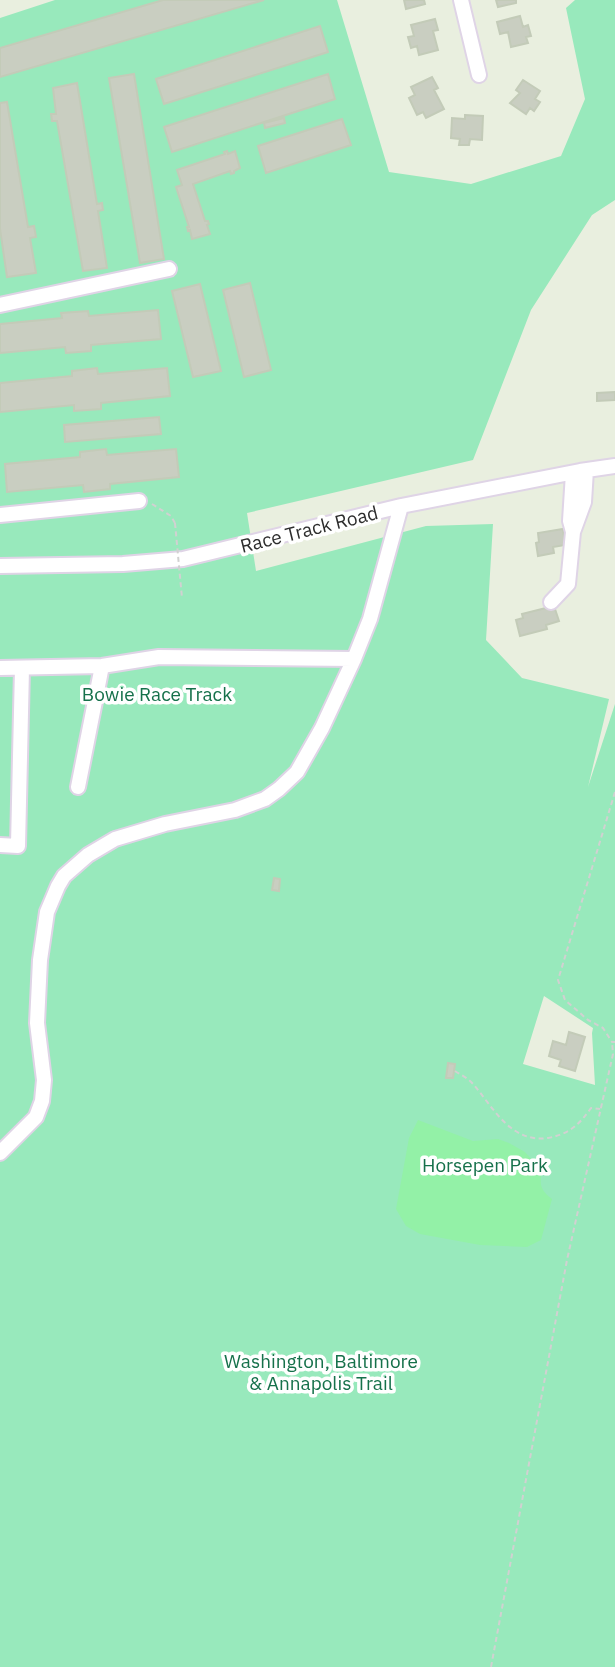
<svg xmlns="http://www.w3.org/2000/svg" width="615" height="1667" viewBox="0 0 615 1667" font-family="'IBM Plex Sans',sans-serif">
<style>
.green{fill:#98e9bc;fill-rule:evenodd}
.pitch{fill:#93f1a7}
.building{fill:#c9cec1;stroke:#c3cbb8;stroke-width:2}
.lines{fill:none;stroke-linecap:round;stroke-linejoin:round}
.minor-casing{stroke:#dfd4e6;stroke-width:18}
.path{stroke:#d1d1d1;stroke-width:2;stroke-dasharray:5 3.5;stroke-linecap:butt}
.minor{stroke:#fff;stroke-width:14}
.path-bridge{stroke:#d1d1d1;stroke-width:2;stroke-dasharray:5 3.5;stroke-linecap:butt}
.labels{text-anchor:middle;stroke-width:7;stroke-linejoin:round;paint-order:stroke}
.street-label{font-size:19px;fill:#2d2d2d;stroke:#fff}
.park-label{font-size:19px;fill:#16714b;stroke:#fff}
</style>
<rect width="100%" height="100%" fill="#e9efdf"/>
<path class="green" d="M55,0H337L389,172L471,184L561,156L585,99L566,8L575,0H615V200L592,215L531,310L473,460L247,513L256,571L426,526L493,524L486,640L522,678L609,699L588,787L615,704V1667H0V18ZM544,996L593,1028L592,1033L595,1085L523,1064Z"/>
<path class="pitch" d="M418,1120L473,1141L498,1139L509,1143L525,1152L542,1171C539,1185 541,1191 552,1199L541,1240L527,1247L480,1245L420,1234L406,1226L396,1209L409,1138Z"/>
<path class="building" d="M163,0H264L0,77V48Z
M404,0H424L425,4L406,9Z
M496,0H516V3L498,7Z
M520,16L523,27L528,25L531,36L526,37L528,43L511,47L508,32L500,34L497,22Z
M435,19L438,30L433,31L438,50L419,55L417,46L411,48L408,37L414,36L411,25Z
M320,26L328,52L164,104L156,79Z
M134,74L164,259L140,263L109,78Z
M328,74L335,99L172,152L164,127Z
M432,77L438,88L434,90L444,109L426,118L423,112L417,115L409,98L415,95L411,87Z
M523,80L540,91L535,99L540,102L534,111L530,108L526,114L510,103L520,93L516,90Z
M77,83L97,204L102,203L103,210L98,211L107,268L83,271L57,121H52L51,114H56L53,88Z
M7,102L28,227L34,226L36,237L30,238L36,273L7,277L0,229V103Z
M465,115L483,116L482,140L470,139L469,145H459L460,139L451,138L452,118L465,119Z
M284,118L285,123L265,128L264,123Z
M342,119L351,145L266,173L258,146Z
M227,151L228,154L235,151L240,168L234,171V173L231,174L230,171L193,184L205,221H208L209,224L207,225L210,234L192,239L190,230L188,231L187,227H189L176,187L182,185L177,170L225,154L224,152Z
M250,283L271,370L244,377L223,290Z
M200,284L221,371L193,377L172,291Z
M158,310L161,339L91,345V351L66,353L65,347L0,353V324L62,318L61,313L88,311L89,316Z
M97,368L98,374L167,368L170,396L101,403V409L74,411V405L0,412V383L72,376V371Z
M615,392V400L597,401V393Z
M159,417L161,434L65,442L64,425Z
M106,449L107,455L176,449L179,477L110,484V489L84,492L83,485L7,492L5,464L80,457V452Z
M563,529L565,545L553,547L554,553L538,556L536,543L539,542L538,533Z
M554,606L559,621L546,625L547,629L520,636L516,620L523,618L522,614Z
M274,878L280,879L279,891L272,890Z
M569,1032L585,1037L575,1071L559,1066L561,1060L549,1056L553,1041L566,1045Z
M448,1063L455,1064L453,1078H446Z"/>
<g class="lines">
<defs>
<path id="minor" d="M461,0L479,75
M0,305L169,269
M573,473L570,521L573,532L584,502L586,470
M0,515L139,501
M0,566L123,564L183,559L401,506L580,471L615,466
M551,602L568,584L573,532
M0,668L102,666L159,657L354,659
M78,787L102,666
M0,845L18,846L22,668
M0,1153L36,1117L42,1101L44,1080L37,1023L40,960L47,912L58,886L64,876L88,855L115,839L165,824L235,810L265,799L279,789L297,772L322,728L354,659L370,619L401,506"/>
</defs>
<use href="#minor" class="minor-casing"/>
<path class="path" d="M152,504L171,516L175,523
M615,792L558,980L565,1000L588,1020L603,1028L612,1042H615
M455,1071C461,1075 468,1078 473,1084C494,1108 510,1143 548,1138C569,1134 579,1125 591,1108L600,1109
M491,1667L567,1260L613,1054L612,1042"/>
<use href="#minor" class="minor"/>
<path class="path-bridge" d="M175,523L182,598"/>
</g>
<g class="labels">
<g class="street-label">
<text transform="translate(309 529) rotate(-14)" y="7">Race Track Road</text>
</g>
<g class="park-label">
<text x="157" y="701">Bowie Race Track</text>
<text x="485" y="1172">Horsepen Park</text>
<text x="321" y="1368">Washington, Baltimore<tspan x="321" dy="22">&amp; Annapolis Trail</tspan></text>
</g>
</g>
</svg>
